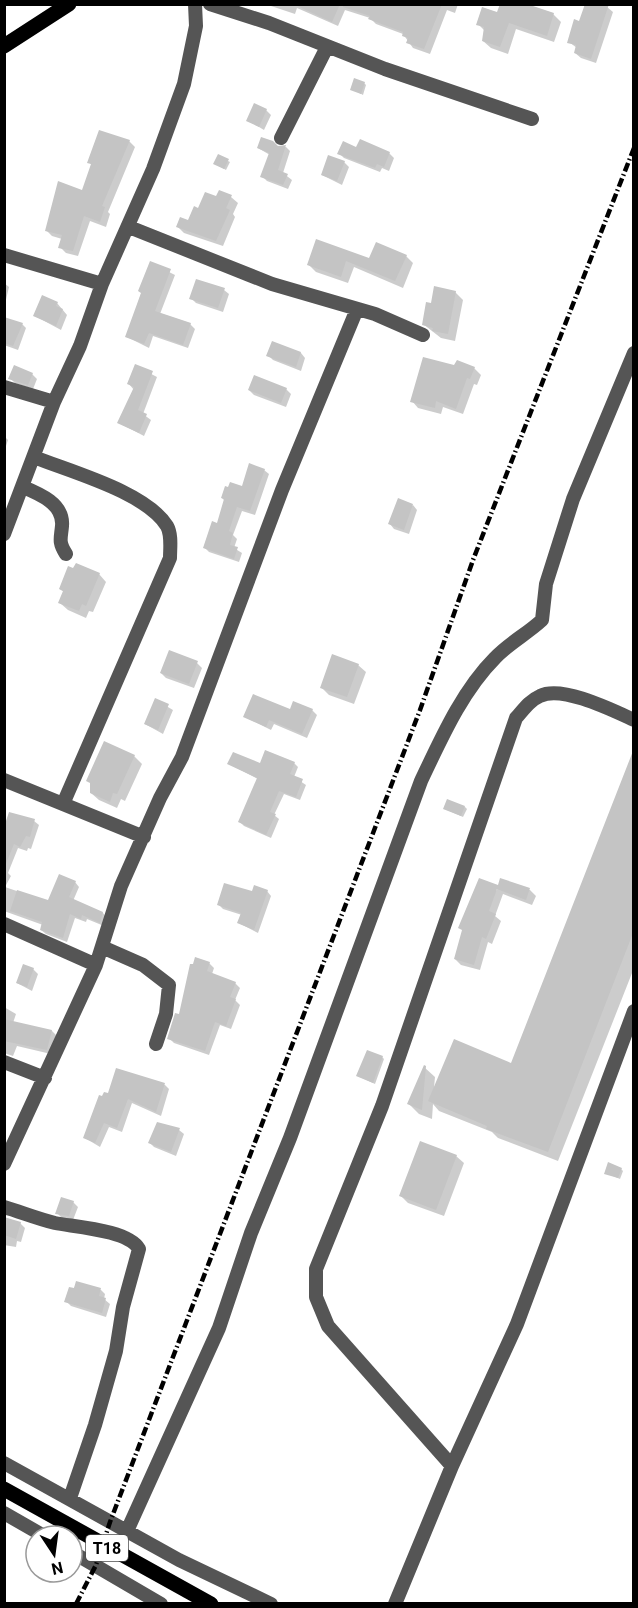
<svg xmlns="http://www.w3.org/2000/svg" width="638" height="1608" viewBox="0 0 638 1608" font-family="Roboto,sans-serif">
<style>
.shadow{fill:#0003}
.building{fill:#c4c4c4}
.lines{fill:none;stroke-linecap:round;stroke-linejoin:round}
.minor{stroke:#555;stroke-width:14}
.major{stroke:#000;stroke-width:15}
.rail{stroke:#000;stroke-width:4.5;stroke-dasharray:9 3 1.5 3;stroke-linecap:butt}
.labels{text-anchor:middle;stroke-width:4.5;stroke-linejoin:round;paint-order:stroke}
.shield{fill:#fff;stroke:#4c4c4c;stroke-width:1.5}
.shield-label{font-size:16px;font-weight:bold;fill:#000}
</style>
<rect width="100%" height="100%" fill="#fff"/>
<path class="shadow" d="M265,4H458L455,13L447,10L430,54L413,48L403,34L376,24L370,18L345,10L338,26L297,8L295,14Z
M607,7L613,12L596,63L581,58L575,53L577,48L569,42L580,23Z
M498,14H553L561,22L554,42L516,29L508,54L491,48L483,41L485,31L478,24Z
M364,83L366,85L363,95L352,89Z
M266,110L271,115L264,130L247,120Z
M129,141L135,147L108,212L110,214L106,227L90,221L78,256L66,253L60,247L62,239L52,236L47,231L83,191L92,165L89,162Z
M286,147L290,151L283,173L292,180L288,189L267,181L262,176L270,155L258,148Z
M357,149L389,153L394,158L389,171L382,168L380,172L344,158L339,153Z
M228,161L230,162L226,170L217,165Z
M344,162L349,167L342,185L322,175Z
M231,197L238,203L233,214L235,217L223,246L184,233L178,227L188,222L199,210L216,198Z
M317,241L370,260L406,256L413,263L403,288L354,267L348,283L316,272L309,265Z
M151,263L175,275L160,314L190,324L195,329L188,348L153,336L149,348L127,337Z
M4,283L9,287L4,308Z
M224,290L229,294L223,312L196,303L191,298Z
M455,292L463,300L455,341L441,338L423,324L432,305Z
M57,303L67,315L61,330L35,316Z
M4,319L22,324L26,328L18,350L4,345Z
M273,343L301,353L305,358L301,371L273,360L268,355Z
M136,366L157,377L143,414L151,420L144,436L119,423L134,390L129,384Z
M455,367L474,368L481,375L477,385L474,384L463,414L443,407L441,414L418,408L412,401Z
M32,374L37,379L33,389L15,383L10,378Z
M286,389L291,394L286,407L254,395L249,390Z
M4,436L8,440L4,452Z
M264,470L269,474L255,515L242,511L233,535L237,539L234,548L242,553L239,562L209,552L205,548L218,525L225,501L222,498L243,487Z
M413,505L417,510L409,534L394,529L390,524Z
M99,574L106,582L93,612L89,611L86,618L68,610L60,603L64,592L60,589Z
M197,663L202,668L194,688L166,678L161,673Z
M358,665L366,672L354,704L329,695L322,688Z
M156,700L173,710L163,734L145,724Z
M312,710L317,715L307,738L274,724L271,730L245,717Z
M634,753V968L558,1161L498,1138L492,1132L439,1111L433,1104L432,1119L419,1114L409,1104L424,1067L435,1077L434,1088L512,1065Z
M134,756L142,764L125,801L121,799L117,808L99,800L91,793V784Z
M294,763L298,767L294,777L306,785L300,800L284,794L274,815L279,819L271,838L244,826L240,822L258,779L229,764Z
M465,807L467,809L463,817L445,809Z
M34,821L39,825L31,849L28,848L27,851L18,848L8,873L11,876L5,887L49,902L75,882L79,887L73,901L103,913L107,918L104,926L87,919L86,922L75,918L67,942L46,934L41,930L43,925L4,911V842Z
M501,879L530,890L536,896L532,905L503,894L495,916L501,921L492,944L488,942L480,970L461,965L455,959L463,931L499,887Z
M267,891L271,896L258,933L239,923L242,915L223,909L219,905Z
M209,963L214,968L212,974L235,983L240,988L235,1000L240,1005L231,1029L220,1025L209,1055L174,1043L169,1038Z
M33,969L38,974L32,991L17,983Z
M4,1007L16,1014L13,1023L52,1031L56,1035L51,1054L17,1046L13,1056L4,1053Z
M382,1057L384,1059L375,1084L358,1076Z
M117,1070L165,1085L169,1089L161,1116L132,1103L122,1132L109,1127L100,1147L85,1138L109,1095Z
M158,1123L179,1130L184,1134L176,1156L154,1147L150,1143Z
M456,1156L464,1163L444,1216L408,1203L401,1196Z
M621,1169L623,1171L620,1179L606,1173Z
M73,1202L78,1207L73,1220L62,1218L57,1213Z
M4,1218L20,1223L25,1228L21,1242L17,1241L16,1247L4,1245Z
M77,1283L101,1290L105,1294L104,1299L110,1304L106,1317L71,1306L66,1301Z"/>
<path class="building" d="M293,4H340L332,22Z
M343,4H442L424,49L406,43L408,38L402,36L403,32L368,19L370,16L343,7Z
M500,4H527L554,13L547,36L509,23L500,47L482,41L484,27L476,25L482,7L497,12Z
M585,4H609L591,59L574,53L576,45L567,43L574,19L579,21Z
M354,78L365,82L361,94L350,90Z
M254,103L267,109L259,127L246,121Z
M99,130L130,140L102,206L105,207L100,222L84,216L73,251L58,248L62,235L45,231L58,181L82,190L91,164L87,163Z
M261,137L273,141L278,146L286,145L278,170L288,174L283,185L260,177L269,153L257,148Z
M360,139L390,152L384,167L377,164L375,168L337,154L343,141L356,147Z
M218,154L229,159L224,169L213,164Z
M328,155L345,161L337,181L321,175Z
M219,190L232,195L226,208L230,210L216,241L176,227L180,217L188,220L194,206L198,208L205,192L216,196Z
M316,239L369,258L376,242L407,255L395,281L346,261L341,277L307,265Z
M150,261L171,269L155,311L191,323L183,345L149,333L144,344L125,337L141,293L138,291Z
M196,279L225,288L218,308L189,299Z
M434,286L456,291L448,334L432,331L433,328L422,325L426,302L431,303Z
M42,295L58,302L56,306L63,309L56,326L33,316Z
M4,317L23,323L13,346L4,343Z
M272,341L301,352L296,367L266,356Z
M423,357L454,365L457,360L475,367L470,379L467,378L456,409L436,401L435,408L410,402Z
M135,364L153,371L138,410L147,414L139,433L117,423L134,387L127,384Z
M14,365L33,373L28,385L8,379Z
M254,375L287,388L281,403L248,390Z
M249,463L265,469L250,511L237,507L229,531L233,533L230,545L238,547L234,559L203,548L212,521L217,523L224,499L221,498L225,486L228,487L230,482L242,486Z
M398,498L413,504L404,530L388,524Z
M76,563L100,573L86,606L82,604L79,611L58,603L63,591L59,589L68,566L73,568Z
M169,650L198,661L189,684L160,673Z
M332,654L359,664L347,697L320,688Z
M253,694L290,709L293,701L313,709L302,734L269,720L266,727L243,717Z
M155,698L169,704L158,730L144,724Z
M104,741L135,755L117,794L113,793L110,802L90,793V783L86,781Z
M265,750L295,762L290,774L303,779L296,797L279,791L270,812L276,814L266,835L238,822L257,778L227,764L233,752L260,763Z
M633,751V933L548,1152L486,1129L487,1126L428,1101L454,1039L511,1063Z
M447,799L465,806L461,816L443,809Z
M9,812L35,819L30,837L26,836L20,847L14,844L5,866L4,827Z
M59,874L76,881L69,897L103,912L100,923L82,915L81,919L70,914L63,938L40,930L42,922L10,911L17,890L48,900Z
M479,878L498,885L500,878L530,888L526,900L497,889L489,911L496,914L486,939L482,937L474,965L454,959L462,930L458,928Z
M224,883L252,891L254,885L268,890L254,930L237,923L241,913L217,905Z
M195,957L210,962L207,971L236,982L230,997L236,999L226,1026L215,1022L205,1051L167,1039L175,1013L179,1014L190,964H193Z
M23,964L34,968L27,987L16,983Z
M4,1019L52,1030L47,1050L4,1041Z
M367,1050L383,1056L373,1083L356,1076Z
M424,1065L426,1066L422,1110L407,1104Z
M116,1068L165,1083L156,1112L128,1099L117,1128L104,1123L95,1143L83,1138L99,1095L102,1096L104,1092L108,1093Z
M157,1122L180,1128L171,1152L148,1143Z
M420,1141L457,1155L436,1210L399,1196Z
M608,1162L622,1168L618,1178L604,1174Z
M61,1197L74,1201L69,1216L55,1214Z
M4,1217L21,1222L16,1239L4,1235Z
M76,1281L101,1288L99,1296L106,1298L102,1313L64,1302L69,1287L74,1288Z"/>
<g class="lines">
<path class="minor" d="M210,4L269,23L385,69L532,119
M281,138L327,47
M129,227L272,284L375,314L423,335
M4,255L102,284
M4,387L54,402
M34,457C71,472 146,492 167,526C172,535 170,548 170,558L63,804
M23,487C40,494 64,504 62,526C61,538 58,542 66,554
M4,534L54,402L80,346L102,284L153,169L184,84L196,26L195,4
M4,780L144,837
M4,924L96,965
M102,947L143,965L169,985L166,1014L156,1044
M4,1062L45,1078
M4,1164L96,965L121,886L160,798L182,757L282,490L357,309
M4,1207C21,1212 38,1219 55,1223C75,1227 128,1230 139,1249L123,1307L116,1351L95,1425L70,1498
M4,1463L179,1560L271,1604
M452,1466L328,1326L316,1297V1269L382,1106L516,718C524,709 529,701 540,696C562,685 612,710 634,720
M4,1513L44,1536
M127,1531L219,1328L251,1233L290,1138L421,781C441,739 462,691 495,658C509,643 527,634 542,620L546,584L573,499L634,353
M72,1552L161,1604
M395,1604L452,1466L517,1324L634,1011"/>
<path class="major" d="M4,46L69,4
M4,1489L211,1604"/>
<path class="rail" d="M76,1604L96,1565L110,1522L420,710L473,560L634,148"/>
</g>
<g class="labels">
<rect class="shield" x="86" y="1535" width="42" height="26" rx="4.5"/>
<g class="shield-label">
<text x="107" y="1554">T18</text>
</g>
</g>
<rect width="638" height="1608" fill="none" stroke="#000000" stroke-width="12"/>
<g transform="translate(54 1554) rotate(167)"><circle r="28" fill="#ffffff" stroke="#999999" stroke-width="1.5"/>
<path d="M0-4.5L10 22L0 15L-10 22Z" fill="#000000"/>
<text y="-9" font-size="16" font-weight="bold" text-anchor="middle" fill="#000000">N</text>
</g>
</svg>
